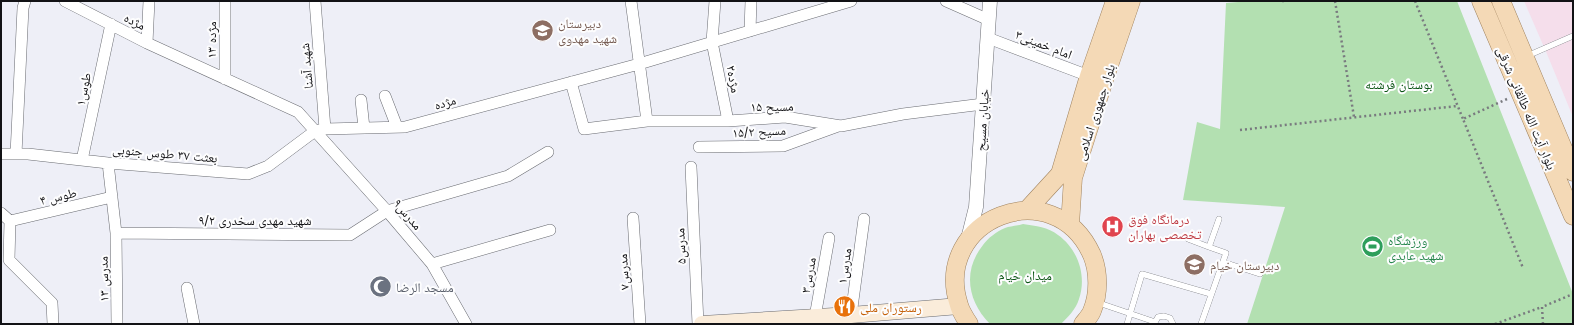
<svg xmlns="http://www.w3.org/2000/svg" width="1574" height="325" viewBox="0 0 1574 325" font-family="Inter,'Noto Naskh Arabic',sans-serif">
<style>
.commercial{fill:#f5deeb}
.green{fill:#b3e0b1}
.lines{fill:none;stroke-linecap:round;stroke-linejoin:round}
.service-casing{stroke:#696b71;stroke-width:6}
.minor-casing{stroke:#696b71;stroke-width:12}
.tertiary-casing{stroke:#696b71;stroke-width:15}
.secondary-casing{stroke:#696b71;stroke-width:17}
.primary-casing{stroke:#a0835e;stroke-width:19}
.path{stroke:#797a7f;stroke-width:2.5;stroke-dasharray:2 3;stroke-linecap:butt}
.service{stroke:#fff;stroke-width:5.5}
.minor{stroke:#fff;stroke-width:11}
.tertiary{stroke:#fff;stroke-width:14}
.secondary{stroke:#faecda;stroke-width:16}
.primary{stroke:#f4d9b6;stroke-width:18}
.labels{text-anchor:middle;stroke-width:4;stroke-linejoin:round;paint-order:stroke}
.street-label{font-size:13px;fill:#121215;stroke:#fdfdfe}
.education-label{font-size:13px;fill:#785e54;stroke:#fdfdfe;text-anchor:start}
.park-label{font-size:13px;fill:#0a5413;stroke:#fdfdfe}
.health-label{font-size:13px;fill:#be3a42;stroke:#fdfdfe;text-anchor:start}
.leisure-label{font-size:13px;fill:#27864d;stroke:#fdfdfe;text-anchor:start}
.worship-label{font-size:13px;fill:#5b616d;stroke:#fdfdfe;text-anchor:start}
.food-label{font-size:13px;fill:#c56008;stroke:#fdfdfe;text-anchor:start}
</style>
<rect width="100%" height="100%" fill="#eeeff7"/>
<path class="commercial" d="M1524,1H1573V117L1547,54Z"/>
<path class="green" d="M1250,1H1457L1573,294V324H1247L1285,207L1183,200L1197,122L1220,129L1226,3Z
M1023,224C1036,226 1048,227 1058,235C1078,249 1087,276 1079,299C1076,309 1068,317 1061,324H990C968,302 962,271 983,245C988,238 996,232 1005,228C1010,226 1017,226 1023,224Z"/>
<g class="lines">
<defs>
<path id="service" d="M1527,56L1573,36
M1188,239L1209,247
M1223,262L1260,274
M1096,302L1155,322
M1127,324L1142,274L1211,294
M1154,324L1158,317L1164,316L1170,318L1173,324
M1201,324L1226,253L1209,247L1219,219"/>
<path id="minor" d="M65,1L147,43L298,112L387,211L432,264L466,324
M225,1V79
M315,1L325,129
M631,1L647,121
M715,1L712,42L728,121
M946,1L989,20
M750,31L751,1
M988,38L1089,76
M147,43L149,1
M571,82L584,129L647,121H728L785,117L841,126L903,114L983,104
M385,96L397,127
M361,100L364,128
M699,147L783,146L838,126
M1,154H28L108,163L248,174L268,166L315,131L325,129L405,127L639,64L851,1
M16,154L23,8L25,1
M82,160L111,24
M108,163L116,233L117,324
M691,167L698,324
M1,213L10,221L9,260L52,303L53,324
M633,218L640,324
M10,221L112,197
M116,233L350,235L387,211L508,176L548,152
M432,264L550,230
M187,288L194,324
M851,315L864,219
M815,317L829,238"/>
<path id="tertiary" d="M968,239L976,207L990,1"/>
<path id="secondary" d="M702,324L851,315L959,306"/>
<path id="primary" d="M1481,1L1573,216
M1501,1L1573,172
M1027,210L1060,174L1089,76L1115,1
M1070,225L1073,178L1104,80L1131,1
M969,324C965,318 961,312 959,305C931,219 1054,170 1092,255C1099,272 1099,294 1092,311C1090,316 1086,320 1083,324"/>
</defs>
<use href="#service" class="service-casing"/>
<use href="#minor" class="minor-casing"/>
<use href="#tertiary" class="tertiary-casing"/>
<use href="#secondary" class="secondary-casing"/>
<use href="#primary" class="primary-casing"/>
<path class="path" d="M1282,1H1286
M1335,1L1354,117
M1415,1L1463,119
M1507,99L1463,119L1523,268
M1240,130L1457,106
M1495,324L1542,307
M1543,324L1542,307L1573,294"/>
<use href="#service" class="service"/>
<use href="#minor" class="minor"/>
<use href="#tertiary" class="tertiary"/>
<use href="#secondary" class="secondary"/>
<use href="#primary" class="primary"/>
</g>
<defs>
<symbol id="school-disc" viewBox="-11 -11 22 22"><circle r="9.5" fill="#8d6e63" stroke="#fdfdfe"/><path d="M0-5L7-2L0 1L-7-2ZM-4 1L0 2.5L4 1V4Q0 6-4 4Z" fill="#fff"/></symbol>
<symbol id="hospital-disc" viewBox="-11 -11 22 22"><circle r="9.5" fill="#e0444e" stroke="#fdfdfe"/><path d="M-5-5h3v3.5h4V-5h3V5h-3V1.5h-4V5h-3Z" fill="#fff"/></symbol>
<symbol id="stadium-disc" viewBox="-11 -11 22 22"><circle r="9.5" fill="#2e9e5b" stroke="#fdfdfe"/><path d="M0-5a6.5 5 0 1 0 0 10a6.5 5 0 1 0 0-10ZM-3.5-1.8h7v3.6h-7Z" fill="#fff"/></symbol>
<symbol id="mosque-disc" viewBox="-11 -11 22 22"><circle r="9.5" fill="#6b7280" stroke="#fdfdfe"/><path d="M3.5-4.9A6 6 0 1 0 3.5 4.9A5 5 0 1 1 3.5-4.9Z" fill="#fff"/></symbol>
<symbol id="restaurant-disc" viewBox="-11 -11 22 22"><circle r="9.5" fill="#e8710a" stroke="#fdfdfe"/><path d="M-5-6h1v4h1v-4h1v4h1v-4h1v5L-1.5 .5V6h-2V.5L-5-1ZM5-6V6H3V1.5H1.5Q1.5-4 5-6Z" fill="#fff"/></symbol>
</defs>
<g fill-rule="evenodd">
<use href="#school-disc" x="530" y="18" width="25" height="25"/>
<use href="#hospital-disc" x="1100" y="214" width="25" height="25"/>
<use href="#stadium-disc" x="1360" y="234" width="25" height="25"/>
<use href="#school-disc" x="1182" y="252" width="25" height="25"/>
<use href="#mosque-disc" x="368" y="274" width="25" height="25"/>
<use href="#restaurant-disc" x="832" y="294" width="25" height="25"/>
</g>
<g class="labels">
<g class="street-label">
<text transform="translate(135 21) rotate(27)" y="5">مژده</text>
<text transform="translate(211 40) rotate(-90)" y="5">مژده ۱۳</text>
<text transform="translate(1044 44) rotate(21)" y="5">امام خمینی۳</text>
<text transform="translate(306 66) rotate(-95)" y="5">شهبد آشنا</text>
<text transform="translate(734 79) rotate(79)" y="5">مژده۲</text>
<text transform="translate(83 89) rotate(-78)" y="5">طوس۱</text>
<text transform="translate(445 102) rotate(-15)" y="5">مژده</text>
<text transform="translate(772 106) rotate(-1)" y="5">مسیح ۱۵</text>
<text transform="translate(1527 108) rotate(67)" y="5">بلوار آیت الله طالقانی شرقی</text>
<text transform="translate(1095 112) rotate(-72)" y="5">بلوار جمهوری اسلامی</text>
<text transform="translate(982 120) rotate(-86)" y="5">خیابان مسیح</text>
<text transform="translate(759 131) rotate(-3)" y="5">مسیح ۱۵/۲</text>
<text transform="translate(165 153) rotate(5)" y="5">بعثت ۳۷ طوس جنوبی</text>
<text transform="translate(58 196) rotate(-13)" y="5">طوس ۴</text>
<text transform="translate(408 214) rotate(49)" y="5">مدرس۹</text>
<text x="255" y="225">شهید مهدی سخدری ۹/۲</text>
<text transform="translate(680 246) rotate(-92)" y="5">مدرس۵</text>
<text transform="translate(844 266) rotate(-82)" y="5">مدرس۱</text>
<text transform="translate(623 272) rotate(-93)" y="5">مدرس۷</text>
<text transform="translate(808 275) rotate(-80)" y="5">مدرس۳</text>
<text transform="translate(103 279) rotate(-91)" y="5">مدرس ۱۳</text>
</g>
<g class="education-label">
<text x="558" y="28">دبیرستان<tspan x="558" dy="15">شهید مهدوی</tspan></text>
<text x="1210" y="270">دبیرستان خیام</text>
</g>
<g class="park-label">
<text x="1399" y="89">بوستان فرشته</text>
<text x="1025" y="280">میدان خیام</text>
</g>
<g class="health-label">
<text x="1128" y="224">درمانگاه فوق<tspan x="1128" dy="15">تخصصی بهاران</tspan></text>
</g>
<g class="leisure-label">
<text x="1388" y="245">ورزشگاه<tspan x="1388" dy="15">شهید عابدی</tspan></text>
</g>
<g class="worship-label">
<text x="396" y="292">مسجد الرضا</text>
</g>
<g class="food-label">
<text x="860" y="312">رستوران ملی</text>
</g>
</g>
<rect width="1574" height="325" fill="none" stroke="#121215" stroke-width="4"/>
</svg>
